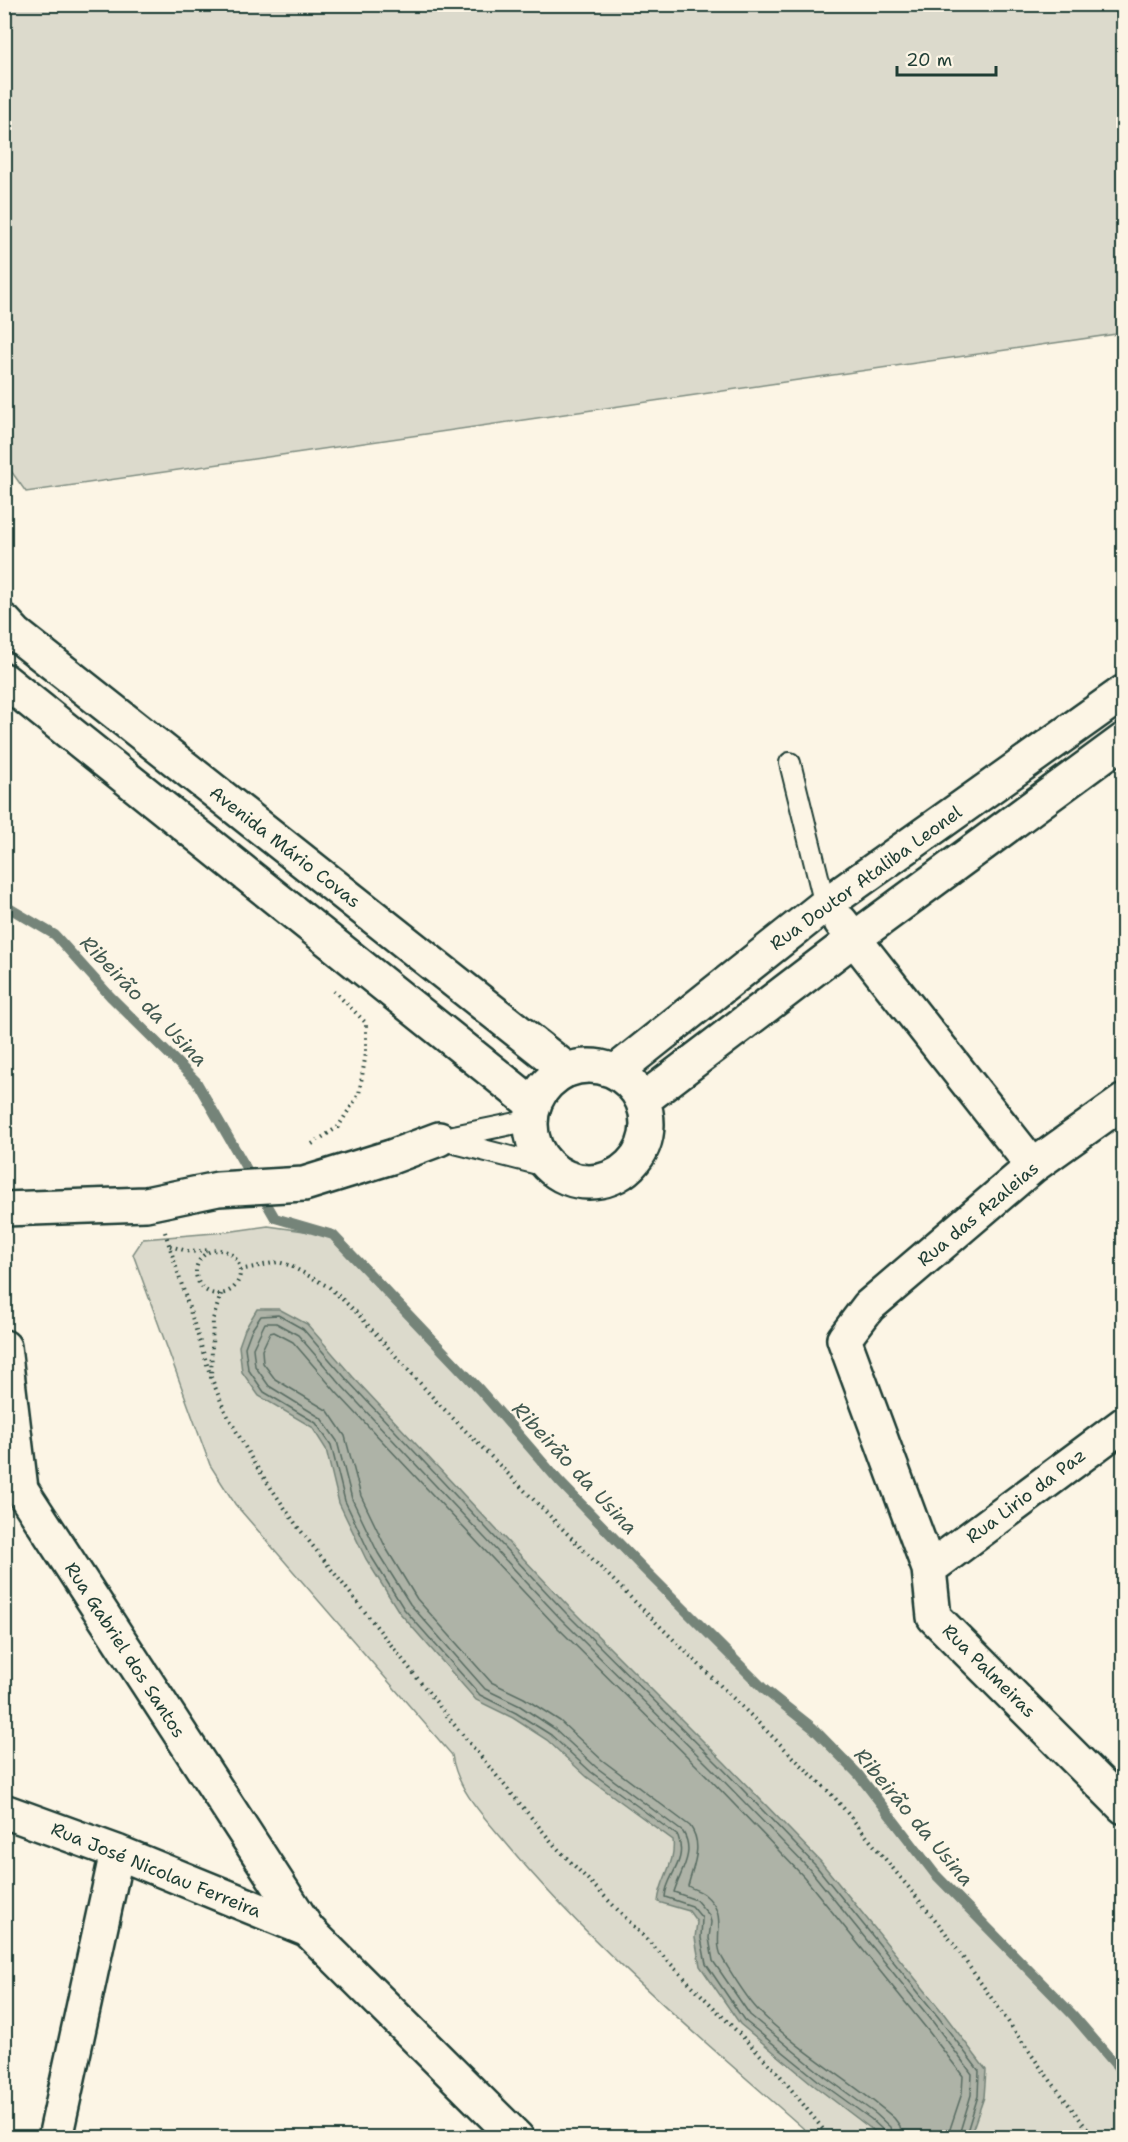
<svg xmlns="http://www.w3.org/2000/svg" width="1128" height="2142" viewBox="0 0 1128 2142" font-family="'Shantell Sans',sans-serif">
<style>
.green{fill:#dcdacc;stroke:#7e8c80;stroke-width:1.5}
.water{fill:#aeb3a7;stroke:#758479;stroke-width:1.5}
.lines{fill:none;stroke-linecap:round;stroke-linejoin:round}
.shore{stroke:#586c62;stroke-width:1.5}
.stream{stroke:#758479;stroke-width:10}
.lane-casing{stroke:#1f3d34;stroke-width:24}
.street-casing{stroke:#1f3d34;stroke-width:38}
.secondary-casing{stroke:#1f3d34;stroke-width:38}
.path{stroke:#1f3d34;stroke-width:4;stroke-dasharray:1.5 4.5;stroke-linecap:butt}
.lane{stroke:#fcf5e5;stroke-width:20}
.street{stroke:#fcf5e5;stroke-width:33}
.secondary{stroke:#fcf5e5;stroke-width:33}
.labels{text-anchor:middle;stroke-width:4.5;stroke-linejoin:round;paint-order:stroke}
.street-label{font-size:18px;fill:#1f3d34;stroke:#fcf5e5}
.water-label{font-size:20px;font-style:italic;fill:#435a51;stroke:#fcf5e5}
</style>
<rect width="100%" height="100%" fill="#fcf5e5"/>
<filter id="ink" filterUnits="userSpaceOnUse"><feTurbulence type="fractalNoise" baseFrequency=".0167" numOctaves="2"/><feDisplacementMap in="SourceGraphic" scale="12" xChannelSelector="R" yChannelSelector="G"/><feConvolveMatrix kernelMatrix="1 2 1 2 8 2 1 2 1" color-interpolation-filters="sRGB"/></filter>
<g filter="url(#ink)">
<path class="green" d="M4,5H1123V333L26,492L6,464Z
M268,1226L333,1235L480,1390L559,1481L643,1568L765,1690L813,1728L858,1774L935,1874L1073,2015L1115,2064L1123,2071V2137H813C707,2043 597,1953 506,1843C484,1817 457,1790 452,1755L235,1504L210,1465L133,1254L143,1239L226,1232Z"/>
<path class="water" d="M257,1309H279L307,1324L353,1377L570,1608L725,1763L821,1862L944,2014L986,2070L984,2097L970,2137H882L816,2087L740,2024L700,1966L695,1938L697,1922L689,1911L658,1902C660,1878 676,1865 673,1840L587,1777L547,1740L513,1718L476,1700L399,1612L366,1559L339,1503L326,1449L312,1427L259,1396L242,1372L239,1346L245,1329Z"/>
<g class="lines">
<path class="shore" d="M885,2138L884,2131L871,2119L820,2082L744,2020L706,1964L701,1938L702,1918L692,1906L665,1897C666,1875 688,1863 678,1836L591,1772L551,1735L516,1713L480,1695L404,1609L371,1556L345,1501L331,1445L316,1423L264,1392L248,1369L245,1347L251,1331L261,1316L278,1315L303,1329L349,1382L566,1613L721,1767L816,1866L939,2018L979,2071L978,2096L965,2138
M893,2138L890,2127L876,2114L824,2076L750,2015L713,1961L709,1938L711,1922L709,1915L696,1900L674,1892C680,1872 696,1853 683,1832L596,1767L555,1729L520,1706L485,1689L410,1604L378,1553L352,1499L337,1441L321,1418L269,1386L255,1366L253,1348L265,1323H276L298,1335L343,1387L560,1618L715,1772L811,1871L933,2022L972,2074L971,2095L958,2138
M902,2138L900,2126L894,2118C850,2080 798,2051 758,2010C745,1996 734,1977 724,1961C709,1938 732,1917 704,1894C699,1890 692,1889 688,1886C693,1866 704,1845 690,1826L602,1760L560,1721L524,1698L491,1682L417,1599L386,1548L361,1496L345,1436L328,1411L275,1379L263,1363L262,1350L270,1333L274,1332L293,1342L337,1393L554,1624L709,1778L804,1877L926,2028L963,2076L962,2093L950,2129L949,2138"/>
<path class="stream" d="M4,905L55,935L110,996L196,1081L275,1218L333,1235L480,1390L559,1481L643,1568L765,1690L813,1728L858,1774L935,1874L1073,2015L1115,2064L1124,2071"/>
<defs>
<path id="lane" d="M790,763L825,905
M531,1120L439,1139L550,1167"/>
<path id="street" d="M841,922L1033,1166
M531 1124a58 58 0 1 1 116 0a58 58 0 1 1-116 0Z
M615,1072L825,905L1124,692
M643,1100L855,938L1124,740
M1124,1101L1033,1166L869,1306L844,1339L929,1569L934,1617L1124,1807
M4,1209L146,1204L218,1189L304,1184L391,1157L439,1139
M4,1347L21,1489L308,1930L517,2138
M929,1569L1124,1424
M4,1811L117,1852L308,1930
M55,2138L117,1852"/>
<path id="secondary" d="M4,621L16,634L567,1070
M4,680L534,1105"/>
</defs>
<use href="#lane" class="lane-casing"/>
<use href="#street" class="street-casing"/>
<use href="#secondary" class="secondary-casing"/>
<path class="path" d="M312,1144L338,1127L359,1094L366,1053V1023L334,991
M165,1232L210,1374
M170,1246L190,1252L209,1250
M196 1272a22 22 0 1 1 44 0a22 22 0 1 1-44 0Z
M240,1270L278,1262L289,1265L329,1287L357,1313L436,1401L627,1594L835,1798L942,1928L1038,2064L1094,2138
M221,1294L213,1319L211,1377L224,1409L254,1463L297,1526L452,1722L555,1846L778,2073L830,2138"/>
<use href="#lane" class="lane"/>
<use href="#street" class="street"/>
<use href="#secondary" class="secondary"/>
</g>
</g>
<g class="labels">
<g class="street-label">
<text transform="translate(285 847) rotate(38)" y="6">Avenida Mário Covas</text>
<text transform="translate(866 878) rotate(-36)" y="6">Rua Doutor Ataliba Leonel</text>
<text transform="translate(978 1214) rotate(-40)" y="6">Rua das Azaleias</text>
<text transform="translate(1026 1496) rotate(-37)" y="6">Rua Lirio da Paz</text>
<text transform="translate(125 1650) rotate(57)" y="6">Rua Gabriel dos Santos</text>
<text transform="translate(989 1671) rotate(45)" y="6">Rua Palmeiras</text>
<text transform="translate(156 1870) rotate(22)" y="6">Rua José Nicolau Ferreira</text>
</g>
<g class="water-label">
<text transform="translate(144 1001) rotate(46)" y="7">Ribeirão da Usina</text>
<text transform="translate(575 1468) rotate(47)" y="7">Ribeirão da Usina</text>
<text transform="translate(914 1817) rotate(50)" y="7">Ribeirão da Usina</text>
</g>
</g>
<rect width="1128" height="2142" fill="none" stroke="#fcf5e5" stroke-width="24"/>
<rect x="12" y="12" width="1104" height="2118" fill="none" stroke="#1f3d34" stroke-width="2" filter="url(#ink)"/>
<path d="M897 66v9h99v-9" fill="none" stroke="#1f3d34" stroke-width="3"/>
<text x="906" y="66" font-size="18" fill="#1f3d34" stroke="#fcf5e5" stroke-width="4.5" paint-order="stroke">20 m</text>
</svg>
